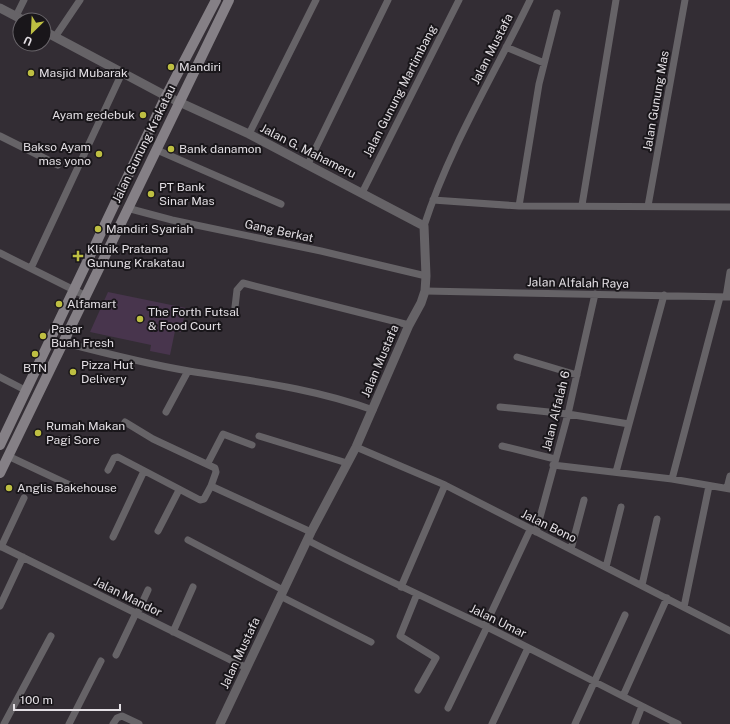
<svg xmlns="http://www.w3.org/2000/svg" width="730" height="724" viewBox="0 0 730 724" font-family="'Public Sans',sans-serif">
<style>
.green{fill:#48354d}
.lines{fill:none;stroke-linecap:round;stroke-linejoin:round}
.minor{stroke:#666367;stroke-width:7}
.tertiary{stroke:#666367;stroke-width:9}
.secondary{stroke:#858086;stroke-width:10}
.poi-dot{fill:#bebf42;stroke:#19161a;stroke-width:1.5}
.labels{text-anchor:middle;stroke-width:4;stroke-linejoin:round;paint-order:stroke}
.street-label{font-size:12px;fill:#e3dfe4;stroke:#19161a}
.poi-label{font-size:12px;fill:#e3dfe4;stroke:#19161a;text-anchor:start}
</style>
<rect width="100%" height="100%" fill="#332d34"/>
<path class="green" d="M108,292L186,308L181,332L175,331L170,355L150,351L151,345L90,332Z"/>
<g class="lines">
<path class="minor" d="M16,16L24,0
M55,37L80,0
M506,47L544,63
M249,134L316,0
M0,136L58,165
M157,150L281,204
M308,164L388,0
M362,193L459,0
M433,200L519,206L730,207
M582,205L616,0
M519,206L539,84L557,13
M648,206L685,0
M127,208L172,220L321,251L426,276
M424,226C450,146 494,75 530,0
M0,253L86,296
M31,268L122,73
M425,291L730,297
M726,297L730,272
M235,307L237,290L243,283L409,325
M62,342C104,353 146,364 189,371C251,381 313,388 373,410
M517,357L577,375
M0,377L25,390
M500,407L568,414L629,424
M166,412L188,371
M125,422L153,439L215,468L216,472L211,486L311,532
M259,436L347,463
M502,446L555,459
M356,447L445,485L730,631
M8,456L76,488
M208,463L223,434L252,445
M553,465L672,479L730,489
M108,470L114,458L118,457L200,500L204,499L211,486
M616,472L664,295
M672,479L720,297
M727,488L730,476
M158,531L179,490
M536,532L568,414L595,294
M113,537L144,471
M188,540L283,590
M307,540C365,570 424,597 483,625C548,657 613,692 678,724
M0,546L247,668
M1,547L24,498
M571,549L584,500
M606,567L621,507
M642,585L657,519
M401,587L445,485
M417,594L400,636L436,658L418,690
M280,596L371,642
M0,606L23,557
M684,607L709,486
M137,614L148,590
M485,626L530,530
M173,632L193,587
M116,655L136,613
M623,696L667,598
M448,708L487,627
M4,724L51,636
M69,724L101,661
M113,724L117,718L122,716L139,724
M492,724L528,648
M575,724L625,615
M635,724L642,706"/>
<path class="tertiary" d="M0,8L23,20
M44,31L166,96L249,134L424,226L426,276L425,291L421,303L409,325L356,447L311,532L220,724"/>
<path class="secondary" d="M0,445L166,96L216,0
M0,473L229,0"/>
</g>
<g class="poi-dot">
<circle cx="171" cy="67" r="4"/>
<circle cx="31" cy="73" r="4"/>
<circle cx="143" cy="115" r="4"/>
<circle cx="171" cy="149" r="4"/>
<circle cx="99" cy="154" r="4"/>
<circle cx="151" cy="194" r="4"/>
<circle cx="98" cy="229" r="4"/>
<path d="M76 250h4v4h4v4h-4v4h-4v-4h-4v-4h4z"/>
<circle cx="59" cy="304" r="4"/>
<circle cx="140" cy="319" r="4"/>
<circle cx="43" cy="336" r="4"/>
<circle cx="35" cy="354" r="4"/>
<circle cx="73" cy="372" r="4"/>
<circle cx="38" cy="433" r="4"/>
<circle cx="9" cy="488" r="4"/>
</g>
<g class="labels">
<g class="street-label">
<text transform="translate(492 49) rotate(-63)" y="4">Jalan Mustafa</text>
<text transform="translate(400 91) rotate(-63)" y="4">Jalan Gunung Martimbang</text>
<text transform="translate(656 101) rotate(-80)" y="4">Jalan Gunung Mas</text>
<text transform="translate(144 144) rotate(-64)" y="4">Jalan Gunung Krakatau</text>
<text transform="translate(308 151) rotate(27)" y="4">Jalan G. Mahameru</text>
<text transform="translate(279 231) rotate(12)" y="4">Gang Berkat</text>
<text transform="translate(578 283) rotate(1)" y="4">Jalan Alfalah Raya</text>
<text transform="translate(380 361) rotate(-67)" y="4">Jalan Mustafa</text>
<text transform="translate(556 411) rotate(-76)" y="4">Jalan Alfalah 6</text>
<text transform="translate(549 526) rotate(26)" y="4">Jalan Bono</text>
<text transform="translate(128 597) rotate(26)" y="4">Jalan Mandor</text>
<text transform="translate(498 621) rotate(26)" y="4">Jalan Umar</text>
<text transform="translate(240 653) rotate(-65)" y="4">Jalan Mustafa</text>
</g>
<g class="poi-label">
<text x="179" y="71">Mandiri</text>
<text x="39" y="77">Masjid Mubarak</text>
<text x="135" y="119" text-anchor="end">Ayam gedebuk</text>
<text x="91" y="151" text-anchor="end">Bakso Ayam<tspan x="91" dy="14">mas yono</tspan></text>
<text x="179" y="153">Bank danamon</text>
<text x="159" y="191">PT Bank<tspan x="159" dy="14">Sinar Mas</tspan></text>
<text x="106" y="233">Mandiri Syariah</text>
<text x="87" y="253">Klinik Pratama<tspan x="87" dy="14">Gunung Krakatau</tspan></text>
<text x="67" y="308">Alfamart</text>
<text x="148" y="316">The Forth Futsal<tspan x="148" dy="14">&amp; Food Court</tspan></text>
<text x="51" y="333">Pasar<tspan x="51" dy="14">Buah Fresh</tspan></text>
<text x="81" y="369">Pizza Hut<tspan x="81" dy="14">Delivery</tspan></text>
<text x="35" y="372" text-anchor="middle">BTN</text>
<text x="46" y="430">Rumah Makan<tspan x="46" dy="14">Pagi Sore</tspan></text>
<text x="17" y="492">Anglis Bakehouse</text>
</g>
</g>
<g transform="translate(32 32) rotate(204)"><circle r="19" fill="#19161a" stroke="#6a666b"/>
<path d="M0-3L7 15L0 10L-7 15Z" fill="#bebf42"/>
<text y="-6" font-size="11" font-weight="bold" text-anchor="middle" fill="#e3dfe4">U</text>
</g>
<path d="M14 704v6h106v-6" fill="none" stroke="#e3dfe4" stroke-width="2"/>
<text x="20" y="704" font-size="12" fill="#e3dfe4" stroke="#19161a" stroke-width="3" paint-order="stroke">100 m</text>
</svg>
